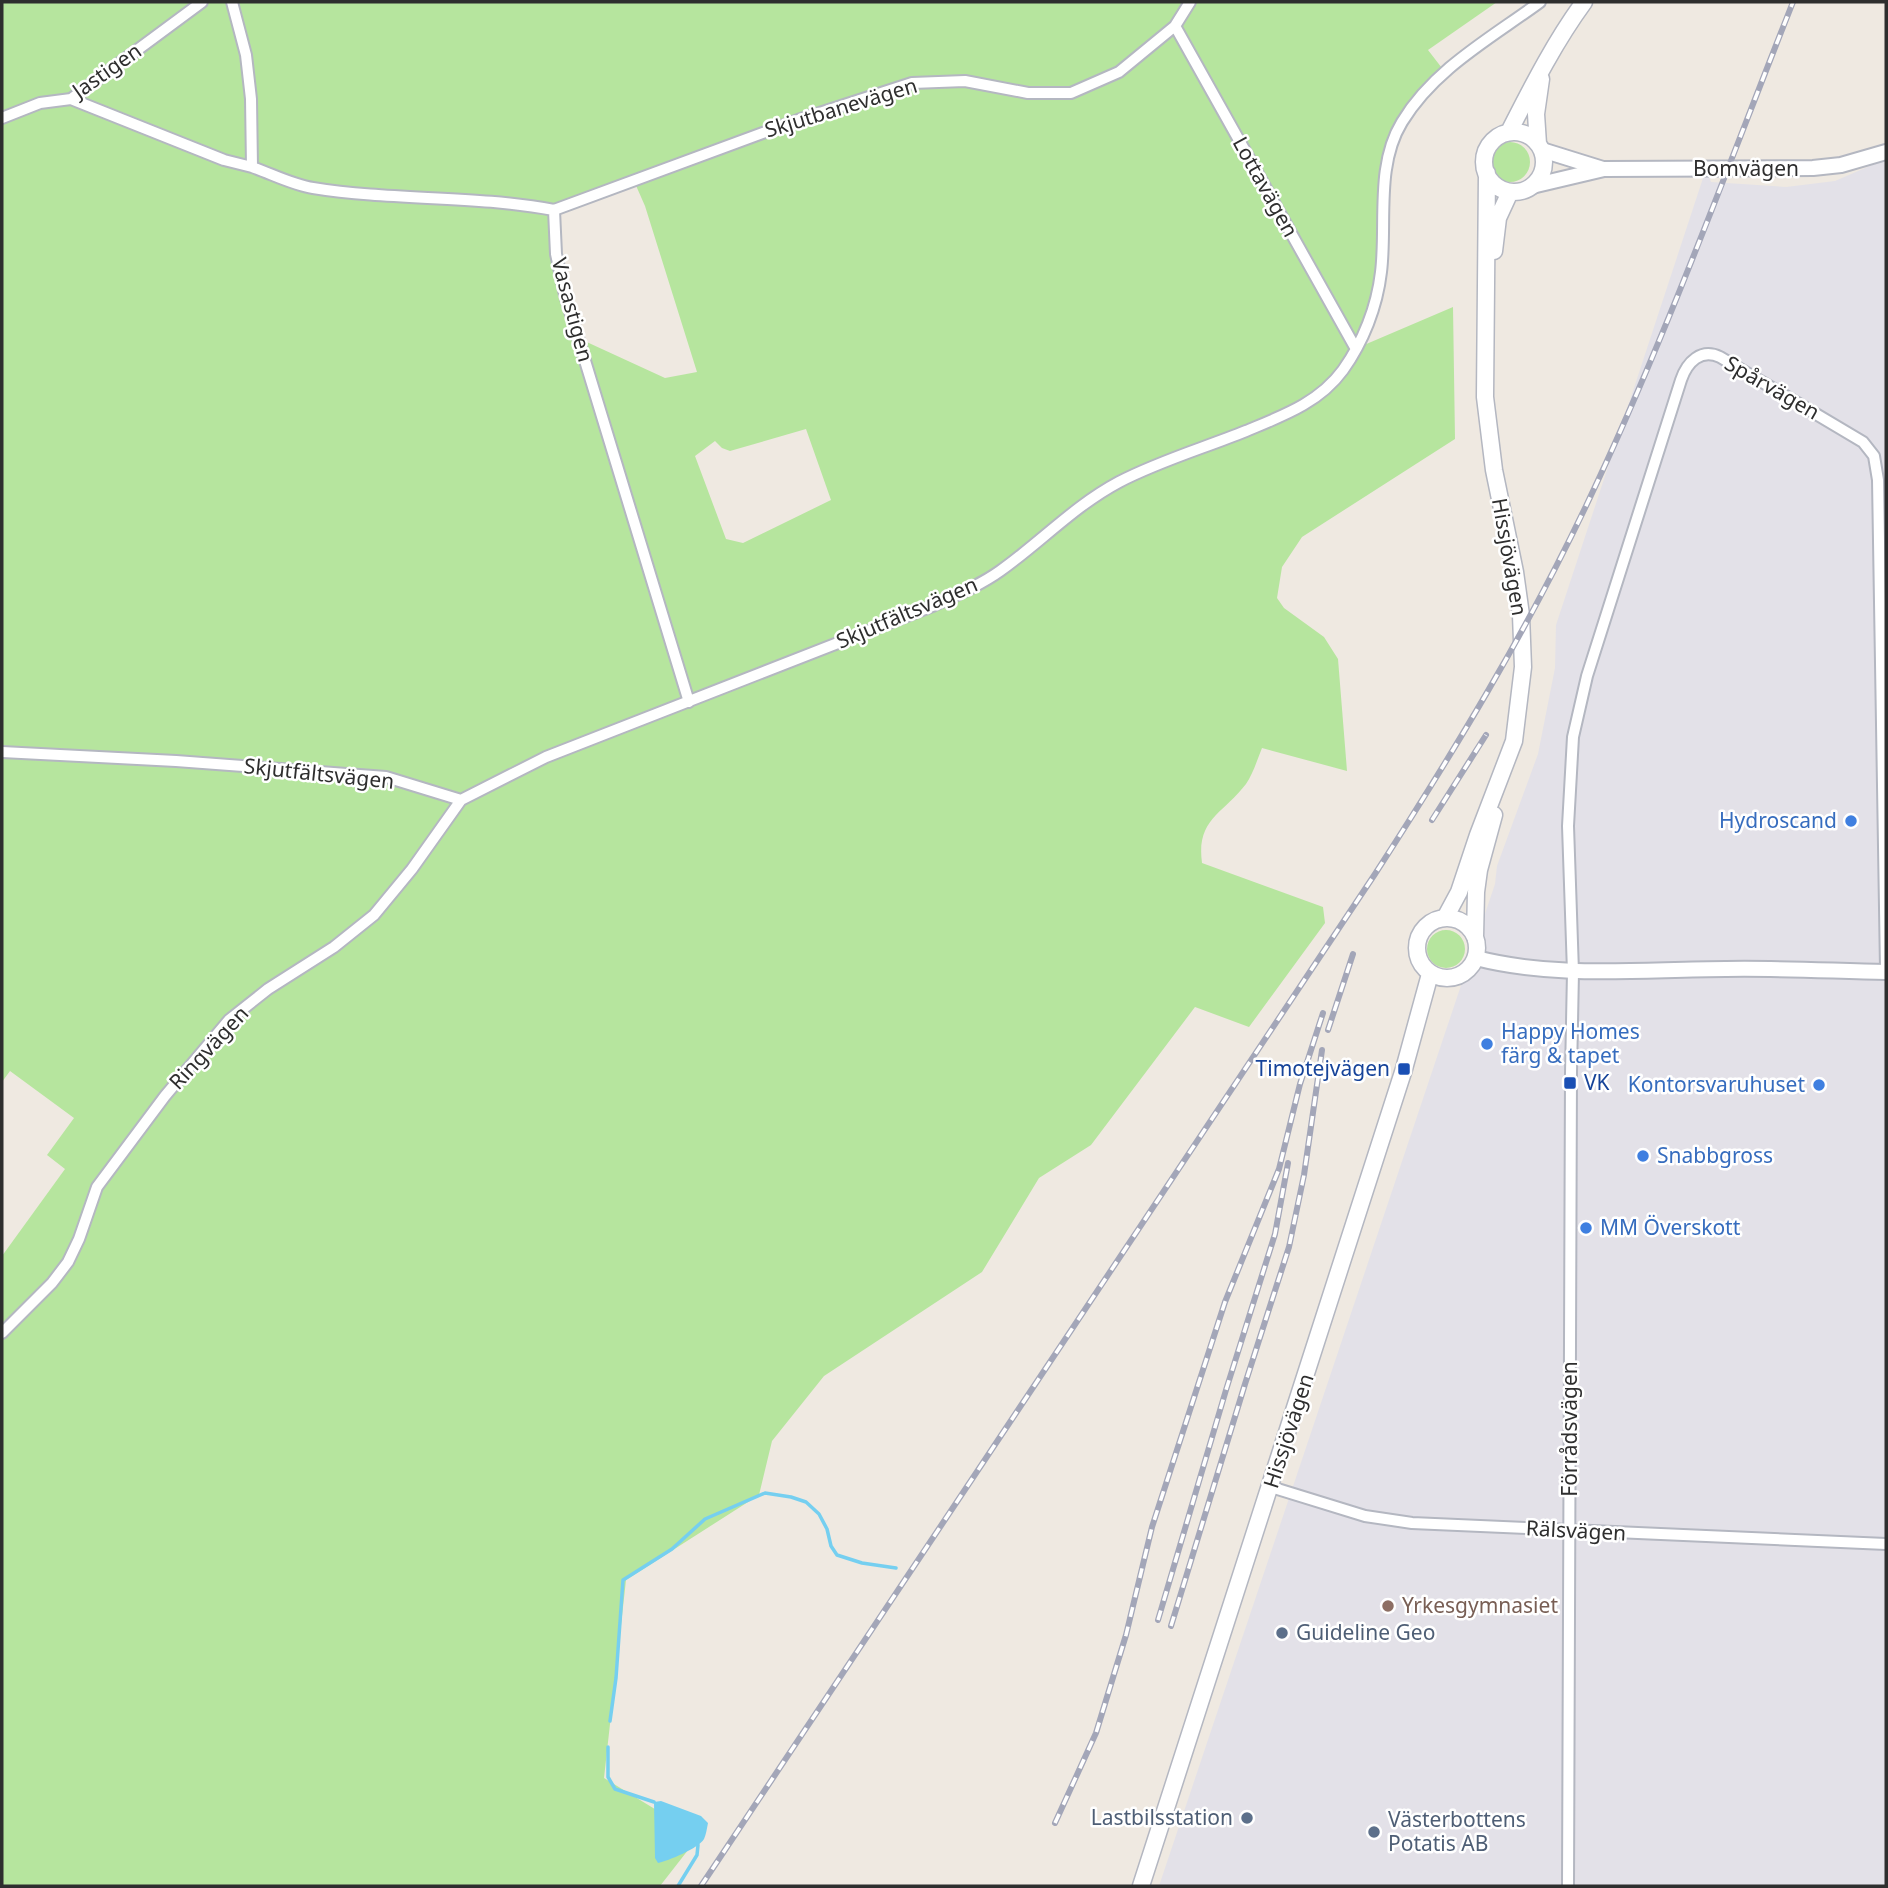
<svg xmlns="http://www.w3.org/2000/svg" width="1888" height="1888" viewBox="0 0 1888 1888" font-family="'Noto Sans',sans-serif">
<style>
.industrial{fill:#e3e1e8}
.green{fill:#b6e59e;fill-rule:evenodd}
.water{fill:#75cff0}
.lines{fill:none;stroke-linecap:round;stroke-linejoin:round}
.stream{stroke:#75cff0;stroke-width:3.5}
.minor-casing{stroke:#b4b7c1;stroke-width:14}
.tertiary-casing{stroke:#b4b7c1;stroke-width:18}
.secondary-casing{stroke:#b4b7c1;stroke-width:19}
.minor{stroke:#fff;stroke-width:10}
.tertiary{stroke:#fff;stroke-width:14}
.secondary{stroke:#fff;stroke-width:16}
.rail-casing{stroke:#a3a6b8;stroke-width:6}
.rail{stroke:#fff;stroke-width:3.5;stroke-dasharray:10;stroke-linecap:butt}
.shop-dot{fill:#3f7fe0;stroke:#fff;stroke-width:2.5}
.transit-dot{fill:#1a4fb4;stroke:#fff;stroke-width:2.5}
.education-dot{fill:#8d6e63;stroke:#fff;stroke-width:2.5}
.service-dot{fill:#5c6f8a;stroke:#fff;stroke-width:2.5}
.labels{text-anchor:middle;stroke-width:5;stroke-linejoin:round;paint-order:stroke}
.street-label{font-size:21px;fill:#2e2e2e;stroke:#fff}
.shop-label{font-size:21px;fill:#366cbe;stroke:#fff;text-anchor:start}
.transit-label{font-size:21px;fill:#164399;stroke:#fff;text-anchor:end}
.education-label{font-size:21px;fill:#785e54;stroke:#fff;text-anchor:start}
.service-label{font-size:21px;fill:#4e5e75;stroke:#fff;text-anchor:start}
</style>
<rect width="100%" height="100%" fill="#efe9e1"/>
<path class="industrial" d="M1886,159V1886H1159L1495,884L1497,866L1538,754L1555,668L1556,625L1706,169L1711,182L1786,187L1835,181Z"/>
<path class="green" d="M2,2H1497L1428,50L1445,72L1423,92L1390,149L1381,272L1357,348L1453,307L1455,439L1302,537L1282,567L1277,598L1284,608L1324,637L1338,659L1347,771L1262,748C1257,760 1253,774 1246,784C1223,814 1196,819 1202,863L1323,907L1325,923L1249,1027L1195,1007L1091,1145L1039,1178L982,1272L824,1376L772,1441L759,1495L626,1580L604,1778L699,1836L660,1886H2V1256L65,1169L47,1155L74,1118L10,1071L2,1082ZM634,181L645,206L697,372L665,378L578,338L556,254L555,210ZM806,429L831,500L743,543L726,539L695,456L715,441L722,448L730,451Z
M1490 162a20 20 0 1 1 40 0a20 20 0 1 1-40 0Z
M1427 949a19 19 0 1 1 38 0a19 19 0 1 1-38 0Z"/>
<path class="water" d="M661,1801L701,1816L708,1823C707,1828 706,1835 704,1839C699,1848 668,1861 658,1863L655,1858L654,1802Z"/>
<g class="lines">
<path class="stream" d="M610,1721L616,1678L623,1580L672,1549L705,1519L765,1493L791,1497L806,1502L819,1514L827,1529L831,1546L837,1555L862,1563L896,1568
M608,1747V1777L615,1789L654,1802
M678,1886L697,1855L698,1845"/>
<defs>
<path id="minor" d="M232,2L246,55L251,99L252,167C272,174 293,185 313,188C393,201 475,195 554,210
M1175,26L1356,349
M71,99L224,160L252,167
M2,118L40,103L71,99L202,2
M554,210L798,120L912,83L965,81L1028,93H1071L1119,72L1175,26L1190,2
M554,210L556,254L565,295L689,702
M2,752L176,761L386,777L461,800L546,757L930,607C954,596 979,586 1000,571C1041,542 1074,506 1119,482C1159,461 1204,448 1246,431C1282,416 1319,403 1343,370C1363,342 1377,307 1381,272C1387,224 1375,166 1402,122C1434,69 1491,38 1540,2
M2,1333L52,1283L68,1262L79,1239L97,1187L165,1096L229,1020L268,989L334,947L374,915L412,869L461,800
M1271,1487L1365,1516L1412,1523L1886,1544
M1568,1886L1571,1073L1573,972L1568,826L1573,737L1587,676L1681,380C1687,362 1701,348 1720,357L1863,442L1874,456L1878,480L1886,969"/>
<path id="tertiary" d="M1542,150L1603,169
M1532,186L1604,169L1813,168L1841,165L1886,152
M1476,958C1558,979 1643,969 1726,969C1779,968 1833,971 1886,972"/>
<path id="secondary" d="M1509,132C1532,87 1554,43 1584,2
M1484 162a30 30 0 1 1 60 0a30 30 0 1 1-60 0Z
M1538,144L1536,114L1541,79
M1494,251L1498,218L1510,192
M1445,918L1459,892L1478,835L1514,741L1523,667L1521,615L1515,572L1494,470L1485,397L1487,173
M1417 948a30 30 0 1 1 60 0a30 30 0 1 1-60 0Z
M1475,937L1476,892L1479,870L1494,815
M1141,1886L1404,1069L1430,974"/>
</defs>
<use href="#minor" class="minor-casing"/>
<use href="#tertiary" class="tertiary-casing"/>
<use href="#secondary" class="secondary-casing"/>
<use href="#minor" class="minor"/>
<use href="#tertiary" class="tertiary"/>
<use href="#secondary" class="secondary"/>
<defs>
<path id="rail" d="M1432,820L1486,735
M1328,1030L1353,954
M1158,1620L1226,1390L1275,1234L1288,1163
M1171,1626L1245,1384L1289,1247L1304,1175L1322,1050
M1055,1823L1096,1733L1126,1635L1152,1527L1225,1302L1279,1169L1300,1084L1323,1013
M701,1886L1375,874C1452,755 1525,634 1586,506C1664,342 1726,171 1793,2"/>
</defs>
<use href="#rail" class="rail-casing"/>
<use href="#rail" class="rail"/>
</g>
<g class="shop-dot">
<circle cx="1851" cy="821" r="7"/>
<circle cx="1487" cy="1044" r="7"/>
<circle cx="1819" cy="1085" r="7"/>
<circle cx="1643" cy="1156" r="7"/>
<circle cx="1586" cy="1228" r="7"/>
</g>
<g class="transit-dot">
<rect x="1397" y="1062" width="14" height="14" rx="3.5"/>
<rect x="1563" y="1076" width="14" height="14" rx="3.5"/>
</g>
<circle class="education-dot" cx="1388" cy="1606" r="7"/>
<g class="service-dot">
<circle cx="1282" cy="1633" r="7"/>
<circle cx="1247" cy="1818" r="7"/>
<circle cx="1374" cy="1832" r="7"/>
</g>
<g class="labels">
<g class="street-label">
<text transform="translate(107 71) rotate(-35)" y="7">Jastigen</text>
<text transform="translate(841 108) rotate(-17)" y="7">Skjutbanevägen</text>
<text x="1746" y="176">Bomvägen</text>
<text transform="translate(1265 187) rotate(61)" y="7">Lottavägen</text>
<text transform="translate(572 310) rotate(75)" y="7">Vasastigen</text>
<text transform="translate(1772 388) rotate(30)" y="7">Spårvägen</text>
<text transform="translate(1509 557) rotate(80)" y="7">Hissjövägen</text>
<text transform="translate(907 613) rotate(-23)" y="7">Skjutfältsvägen</text>
<text transform="translate(319 774) rotate(6)" y="7">Skjutfältsvägen</text>
<text transform="translate(209 1048) rotate(-47)" y="7">Ringvägen</text>
<text transform="translate(1570 1429) rotate(-90)" y="7">Förrådsvägen</text>
<text transform="translate(1289 1431) rotate(-72)" y="7">Hissjövägen</text>
<text transform="translate(1576 1531) rotate(3)" y="7">Rälsvägen</text>
</g>
<g class="shop-label">
<text x="1837" y="828" text-anchor="end">Hydroscand</text>
<text x="1501" y="1039">Happy Homes<tspan x="1501" dy="24">färg &amp; tapet</tspan></text>
<text x="1805" y="1092" text-anchor="end">Kontorsvaruhuset</text>
<text x="1657" y="1163">Snabbgross</text>
<text x="1600" y="1235">MM Överskott</text>
</g>
<g class="transit-label">
<text x="1390" y="1076">Timotejvägen</text>
<text x="1584" y="1090" text-anchor="start">VK</text>
</g>
<g class="education-label">
<text x="1402" y="1613">Yrkesgymnasiet</text>
</g>
<g class="service-label">
<text x="1296" y="1640">Guideline Geo</text>
<text x="1233" y="1825" text-anchor="end">Lastbilsstation</text>
<text x="1388" y="1827">Västerbottens<tspan x="1388" dy="24">Potatis AB</tspan></text>
</g>
</g>
<rect width="1888" height="1888" fill="none" stroke="#2e2e2e" stroke-width="7"/>
</svg>
